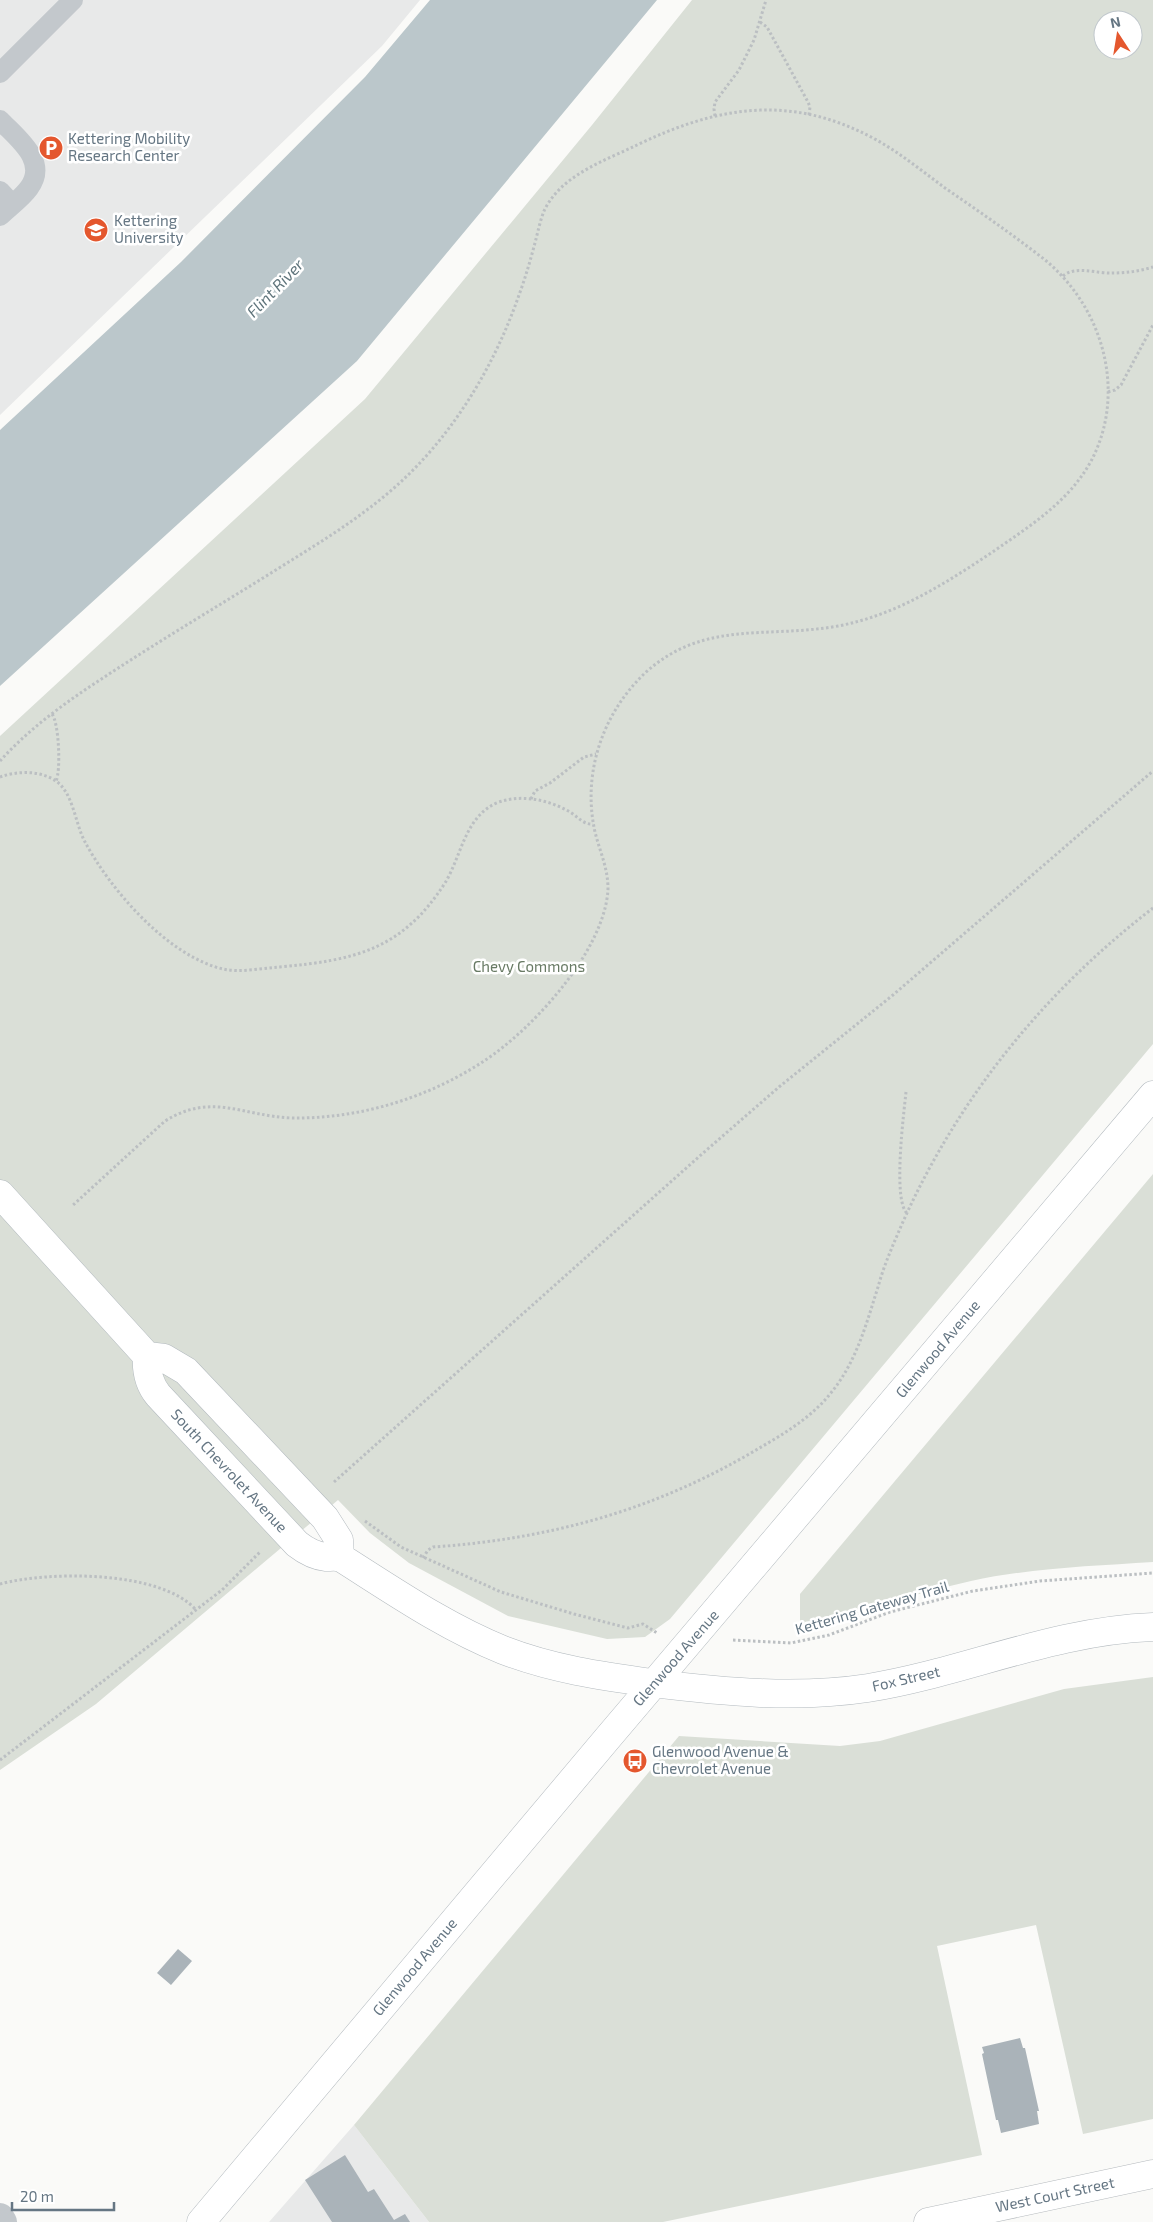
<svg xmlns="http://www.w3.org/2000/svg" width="1153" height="2222" viewBox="0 0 1153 2222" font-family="'Exo 2',sans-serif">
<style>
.built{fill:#e8e9e9}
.green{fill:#dadfd7;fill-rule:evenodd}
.water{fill:#bbc7cb}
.building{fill:#aab3b9}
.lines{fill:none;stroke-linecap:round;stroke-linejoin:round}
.secondary-casing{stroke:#b3babf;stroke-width:29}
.primary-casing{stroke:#b5babe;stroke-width:29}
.path{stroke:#bbbfc2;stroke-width:3;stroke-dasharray:2.5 2.5;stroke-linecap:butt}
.lane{stroke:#c3c8cc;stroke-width:20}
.street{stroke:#c3c8cc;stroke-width:28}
.secondary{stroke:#fff;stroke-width:28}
.primary{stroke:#fff;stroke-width:28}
.labels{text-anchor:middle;stroke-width:5;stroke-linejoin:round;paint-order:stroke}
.poi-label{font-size:15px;fill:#657683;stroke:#fff;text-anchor:start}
.park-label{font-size:15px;fill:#687a64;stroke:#fff}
.street-label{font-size:15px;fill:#657683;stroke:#fff}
.water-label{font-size:16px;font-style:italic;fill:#60757c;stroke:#fff}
</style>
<rect width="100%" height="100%" fill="#fafaf8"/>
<path class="built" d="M0,0H420L382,46L0,415Z
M354,2125L429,2222H269Z"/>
<path class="green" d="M692,0H1153V1044L670,1619L645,1637L607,1639L508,1616L409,1563L370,1533L338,1500L96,1704L0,1770V736L365,399L592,125ZM1103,20H1133V50H1103Z
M1153,1174V1562C1092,1566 1031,1568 971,1581C912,1594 856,1613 800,1632V1594Z
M1153,1677V2119L1083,2134L1036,1925L937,1946L982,2155L663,2222H429L354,2125L679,1736L840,1746L880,1741L1064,1689Z"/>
<path class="water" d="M430,0H657L357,361L0,686V430L181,262L365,77Z"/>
<path class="building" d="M178,1949L192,1961L171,1985L157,1973Z
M1020,2038L1023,2048H1025L1039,2111H1037L1039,2124L1001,2133L998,2120H996L982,2054L984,2053L982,2047Z
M345,2155L368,2192L374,2189L394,2220L405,2214L410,2222H332L305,2180Z"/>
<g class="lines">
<defs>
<path id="secondary" d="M0,1194L147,1356L164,1358L186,1371L325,1518L339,1540L340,1557
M147,1356C146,1370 149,1384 158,1395L297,1544C306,1551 315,1556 326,1557C332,1557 338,1556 343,1559C395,1592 446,1627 503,1650C552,1669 601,1676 652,1683C724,1692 796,1699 868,1688C966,1672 1051,1631 1153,1627
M201,2222L606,1740L1153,1095"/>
<path id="primary" d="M928,2222L1153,2174"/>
</defs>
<use href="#secondary" class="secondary-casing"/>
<use href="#primary" class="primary-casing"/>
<path class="path" d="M760,22L767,27L808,102L810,107L809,115
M715,116L714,109L715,102L739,70L754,40L766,0
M1063,276C1075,265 1098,274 1113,273C1127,273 1140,271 1153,267
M1108,392L1115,390L1121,385L1153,325
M52,714C59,723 61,771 56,781
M0,761C36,721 81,692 126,663C179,629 233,597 287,563C324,540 361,517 394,488C452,437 494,367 519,295C526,276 531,258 536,239C538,231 541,218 544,211C561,175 604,161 637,145C718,106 790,94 873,138C899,152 922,171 945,188C977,210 1009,232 1040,256C1102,303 1129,392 1090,463C1068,502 1030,526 994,551C946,583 897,615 838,626C768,639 704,619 645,673C602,714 582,774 595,832C600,852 608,868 608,889C605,950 533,1029 484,1061C428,1098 359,1119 292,1118C242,1116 212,1092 165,1121L72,1206
M0,777C17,771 40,770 56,781C73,793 75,822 84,840C109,888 167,956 223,969C241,973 262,968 280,967C355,960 402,950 445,883C462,855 465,815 499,802C523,794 549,800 570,812C578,817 584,825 593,824
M531,799L535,791L550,783L584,757L596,754
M906,1092C904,1112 892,1204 908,1214
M334,1482L702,1154L779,1087L893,995L1153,771
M365,1521L401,1547L501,1592L574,1614L628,1628L643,1624L657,1633
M423,1558L428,1550L433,1547C550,1539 655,1510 756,1450C782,1435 811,1418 830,1394C856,1363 866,1325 878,1287C884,1265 893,1245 902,1224C958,1098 1044,992 1153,908
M0,1584C48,1571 161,1570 196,1610
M733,1640L791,1643L829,1635L890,1612L973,1591L1040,1581L1153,1573
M0,1760L222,1590L261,1551"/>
<path class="lane" d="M0,73L73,0
M0,120C17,138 49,161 29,188C21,199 9,207 0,216
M0,191L12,204"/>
<path class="street" d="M0,2217L3,2222"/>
<use href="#secondary" class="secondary"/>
<use href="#primary" class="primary"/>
</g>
<defs>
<symbol id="parking-disc" viewBox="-11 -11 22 22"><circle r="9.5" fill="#e4572e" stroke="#fff"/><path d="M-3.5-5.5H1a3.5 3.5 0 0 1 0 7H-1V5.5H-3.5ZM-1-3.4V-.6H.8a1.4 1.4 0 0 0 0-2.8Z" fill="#fff"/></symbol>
<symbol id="university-disc" viewBox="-11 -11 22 22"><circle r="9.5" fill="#e4572e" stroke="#fff"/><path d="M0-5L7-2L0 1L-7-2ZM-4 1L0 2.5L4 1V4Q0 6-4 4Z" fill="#fff"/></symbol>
<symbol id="bus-disc" viewBox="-11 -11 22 22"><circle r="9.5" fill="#e4572e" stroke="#fff"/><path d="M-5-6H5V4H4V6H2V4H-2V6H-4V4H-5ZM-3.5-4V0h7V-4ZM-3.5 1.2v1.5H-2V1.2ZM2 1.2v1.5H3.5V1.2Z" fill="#fff"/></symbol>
</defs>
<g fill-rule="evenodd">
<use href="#parking-disc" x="37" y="134" width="28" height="28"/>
<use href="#university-disc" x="82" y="216" width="28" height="28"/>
<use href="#bus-disc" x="621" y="1747" width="28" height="28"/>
</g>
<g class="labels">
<g class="poi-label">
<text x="68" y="144">Kettering Mobility<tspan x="68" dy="17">Research Center</tspan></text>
<text x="114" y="226">Kettering<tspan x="114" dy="17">University</tspan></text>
<text x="652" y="1757">Glenwood Avenue &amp;<tspan x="652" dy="17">Chevrolet Avenue</tspan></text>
</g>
<g class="park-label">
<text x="529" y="972">Chevy Commons</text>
</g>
<g class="street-label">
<text transform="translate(938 1349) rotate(-50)" y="5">Glenwood Avenue</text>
<text transform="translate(229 1471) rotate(47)" y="5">South Chevrolet Avenue</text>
<text transform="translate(872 1608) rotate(-16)" y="5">Kettering Gateway Trail</text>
<text transform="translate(676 1658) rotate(-49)" y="5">Glenwood Avenue</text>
<text transform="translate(906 1679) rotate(-13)" y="5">Fox Street</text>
<text transform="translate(415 1967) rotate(-50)" y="5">Glenwood Avenue</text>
<text transform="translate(1055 2195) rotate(-12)" y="5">West Court Street</text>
</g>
<g class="water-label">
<text transform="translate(275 288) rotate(-46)" y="6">Flint River</text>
</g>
</g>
<g transform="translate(1118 35) rotate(348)"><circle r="24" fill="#ffffff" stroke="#c1c8cd"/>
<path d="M0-4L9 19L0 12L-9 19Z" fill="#e4572e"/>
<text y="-8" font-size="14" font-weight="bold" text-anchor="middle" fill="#657683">N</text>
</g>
<path d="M12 2202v8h102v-8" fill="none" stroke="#657683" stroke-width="2.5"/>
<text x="20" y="2202" font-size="15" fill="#657683" stroke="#ffffff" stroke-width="4" paint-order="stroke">20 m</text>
</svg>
